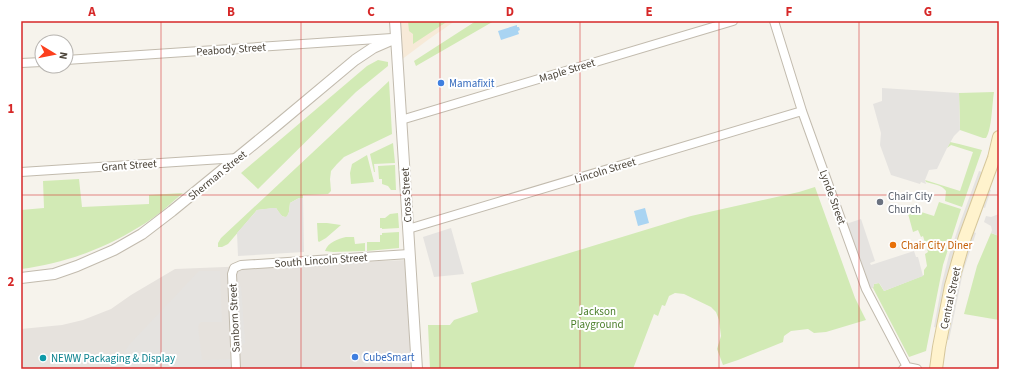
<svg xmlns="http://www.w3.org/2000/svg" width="1020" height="390" viewBox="0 0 1020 390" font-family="'Source Sans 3',sans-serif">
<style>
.commercial{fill:#f7ead8}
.industrial{fill:#e6e2dd}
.green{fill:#d2eab5}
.parking{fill:#e5e3e0}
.water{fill:#a9d4f2}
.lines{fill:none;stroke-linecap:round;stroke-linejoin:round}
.minor-casing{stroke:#c2bbae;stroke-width:10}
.tertiary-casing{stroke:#c2bbae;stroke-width:12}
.secondary-casing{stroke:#d6c79b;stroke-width:14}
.minor{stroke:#fff;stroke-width:8}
.tertiary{stroke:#fff;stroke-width:10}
.secondary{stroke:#fff3cd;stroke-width:12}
.grid{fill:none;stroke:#d62828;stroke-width:1;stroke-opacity:0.55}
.shop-dot{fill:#3f7fe0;stroke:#fff;stroke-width:1.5}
.worship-dot{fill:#6b7280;stroke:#fff;stroke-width:1.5}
.food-dot{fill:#e8710a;stroke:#fff;stroke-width:1.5}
.culture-dot{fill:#0f9aa8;stroke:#fff;stroke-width:1.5}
.labels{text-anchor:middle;stroke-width:4;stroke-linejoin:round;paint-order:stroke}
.street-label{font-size:11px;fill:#4b4439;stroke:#fff}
.shop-label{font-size:11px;fill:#366cbe;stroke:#fff;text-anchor:start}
.worship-label{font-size:11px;fill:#5b616d;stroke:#fff;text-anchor:start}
.food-label{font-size:11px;fill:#c56008;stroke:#fff;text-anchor:start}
.park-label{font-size:11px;fill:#4a7f2a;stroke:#fff}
.culture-label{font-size:11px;fill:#0d838f;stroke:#fff;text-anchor:start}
.neatline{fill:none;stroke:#d62828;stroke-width:1.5}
.grid-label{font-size:13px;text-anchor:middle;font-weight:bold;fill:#d62828}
</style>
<rect width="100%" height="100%" fill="#f6f3ec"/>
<path class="commercial" d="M395,21H455L429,39L397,63Z"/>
<path class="industrial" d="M406,260L412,369H21V329L62,325L83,320L111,309L131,295L175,269Z"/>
<path class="green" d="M408,21H448L413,44V34L409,31Z
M476,21H494L416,66L414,61Z
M378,60L388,62V66L356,92L258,189L241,173L367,66Z
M389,81L392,134L344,157L337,164L331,171L330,179L331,191L328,194L303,195V198H299L290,203L289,212L287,217C281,218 279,212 276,208L257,210L228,244L222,247H218V243L221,238Z
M994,92C992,104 992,129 986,138H983L960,130L959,93Z
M950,142L959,144L982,150L962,207L945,201L946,191C942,185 933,184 926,182L925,180L960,191L973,152L951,145L947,148Z
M393,143L395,163L374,164L375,172H374L370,154Z
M367,155L374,182L351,184L350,173L352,164Z
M395,165L396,190H391L388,186L382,184V179H379L378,166Z
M79,179L82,207L149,204V195L183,193C169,205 155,218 139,227C104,249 62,264 21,269V210L44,208L43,181Z
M815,187L855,298L866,320L826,332L814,333L808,329L791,331L784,336L783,342L738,360L723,365L717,349L721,336L719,320L716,312L711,307L684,294L675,293L669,296L665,306L662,305L658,316L654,314L633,369H430L428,325H450L454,320L478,312L471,283L691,216L799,192Z
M939,202L961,209L943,265L926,351L909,357L873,288L874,284L879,283L884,291L922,276L924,275V270L927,266L925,254L928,252L923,236L921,237L918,230L913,232L907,210L908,205L915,207L916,210L918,211L934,216Z
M398,213L399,228L382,229V228H380V218H385L390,214Z
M317,223H327L341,225L326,238L319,242L318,241Z
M399,232V248L367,251V242H380V235H382V233Z
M991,233L999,236V320L964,314L977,266Z
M346,237H354L355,244L365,243V251L333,252L325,251C328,242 338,239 346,237Z"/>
<path class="parking" d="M882,88L959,93L960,130L954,136L947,148L937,169L929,170L925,180L926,184L921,182L920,184L891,175L880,145L881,133L873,104L882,101Z
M979,171L988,174L983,187L991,190L985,208L977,205L968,230L976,233L963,272L949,340L941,338L943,329L934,327L942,283L949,255L961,220Z
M299,198H303L304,252L238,256L237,233L257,210L272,208H276L282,216L285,217L287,216L289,212L290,203Z
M999,214V236L991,233L992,230L991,226L984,222L986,216L991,217Z
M861,219L875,261L870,263L871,265L914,251L916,257H918L923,276L884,291L880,284L878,283L874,284L873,288L866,289L843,225Z
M451,228L464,274L434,277L423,237Z
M199,271H220L222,322H201L199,324L198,327L202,360L236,359V369H113L130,344Z
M241,286L245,343L239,347L236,290Z"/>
<path class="water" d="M517,25V27H519L520,30L518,31L519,34L501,40L498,31Z
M645,208L649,223L638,226L634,211Z"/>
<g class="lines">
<defs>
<path id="minor" d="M774,21L802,111L866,289L907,367
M66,60L392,38
M21,63L42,62
M401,120L733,21
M21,172L238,158
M408,229L802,111
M236,369L232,274L234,268L241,265L409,254
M903,369L907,367L917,369"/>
<path id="tertiary" d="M395,21L417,369
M21,278L54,274L77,266L114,250L142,234L172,211L276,126L355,60L373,48L396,38"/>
<path id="secondary" d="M936,369L939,347L951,286L965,237L994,158L999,137"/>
</defs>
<use href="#minor" class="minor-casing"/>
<use href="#tertiary" class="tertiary-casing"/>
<use href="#secondary" class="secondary-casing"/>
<use href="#minor" class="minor"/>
<use href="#tertiary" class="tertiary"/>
<use href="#secondary" class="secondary"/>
</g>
<path class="grid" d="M161,21V369M301,21V369M440,21V369M580,21V369M719,21V369M859,21V369M21,195H999"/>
<g class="shop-dot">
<circle cx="441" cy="83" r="4"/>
<circle cx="355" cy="357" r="4"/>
</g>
<circle class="worship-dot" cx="880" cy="202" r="4"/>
<circle class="food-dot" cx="893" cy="245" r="4"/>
<circle class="culture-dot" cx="43" cy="358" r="4"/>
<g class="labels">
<g class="street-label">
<text transform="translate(231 49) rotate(-4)" y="4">Peabody Street</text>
<text transform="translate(567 70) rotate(-17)" y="4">Maple Street</text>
<text transform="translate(129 165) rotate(-4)" y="4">Grant Street</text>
<text transform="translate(605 170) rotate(-17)" y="4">Lincoln Street</text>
<text transform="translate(217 175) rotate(-39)" y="4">Sherman Street</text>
<text transform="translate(406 195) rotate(-93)" y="4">Cross Street</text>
<text transform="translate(833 197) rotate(70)" y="4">Lynde Street</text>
<text transform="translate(321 260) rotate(-4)" y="4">South Lincoln Street</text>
<text transform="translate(950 298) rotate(-78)" y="4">Central Street</text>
<text transform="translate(234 318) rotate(-93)" y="4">Sanborn Street</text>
</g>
<g class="shop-label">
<text x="449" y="87">Mamafixit</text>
<text x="363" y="361">CubeSmart</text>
</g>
<g class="worship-label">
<text x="888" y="200">Chair City<tspan x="888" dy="13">Church</tspan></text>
</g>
<g class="food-label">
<text x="901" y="249">Chair City Diner</text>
</g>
<g class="park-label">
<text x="597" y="315">Jackson<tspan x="597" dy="13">Playground</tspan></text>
</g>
<g class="culture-label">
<text x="51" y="362">NEWW Packaging &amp; Display</text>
</g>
</g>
<rect width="1020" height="390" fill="none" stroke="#ffffff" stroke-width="44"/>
<g transform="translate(54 54) rotate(100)"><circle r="19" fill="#ffffff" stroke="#b7b4b0"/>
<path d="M0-3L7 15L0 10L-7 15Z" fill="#fc3f1d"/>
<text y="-6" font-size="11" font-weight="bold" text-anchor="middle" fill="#4b4439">N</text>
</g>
<rect x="22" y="22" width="976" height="346" class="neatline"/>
<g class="grid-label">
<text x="92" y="16">A</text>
<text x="231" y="16">B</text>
<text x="371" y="16">C</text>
<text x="510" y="16">D</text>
<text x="649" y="16">E</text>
<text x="789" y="16">F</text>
<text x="928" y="16">G</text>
<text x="11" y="113">1</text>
<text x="11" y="286">2</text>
</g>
</svg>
